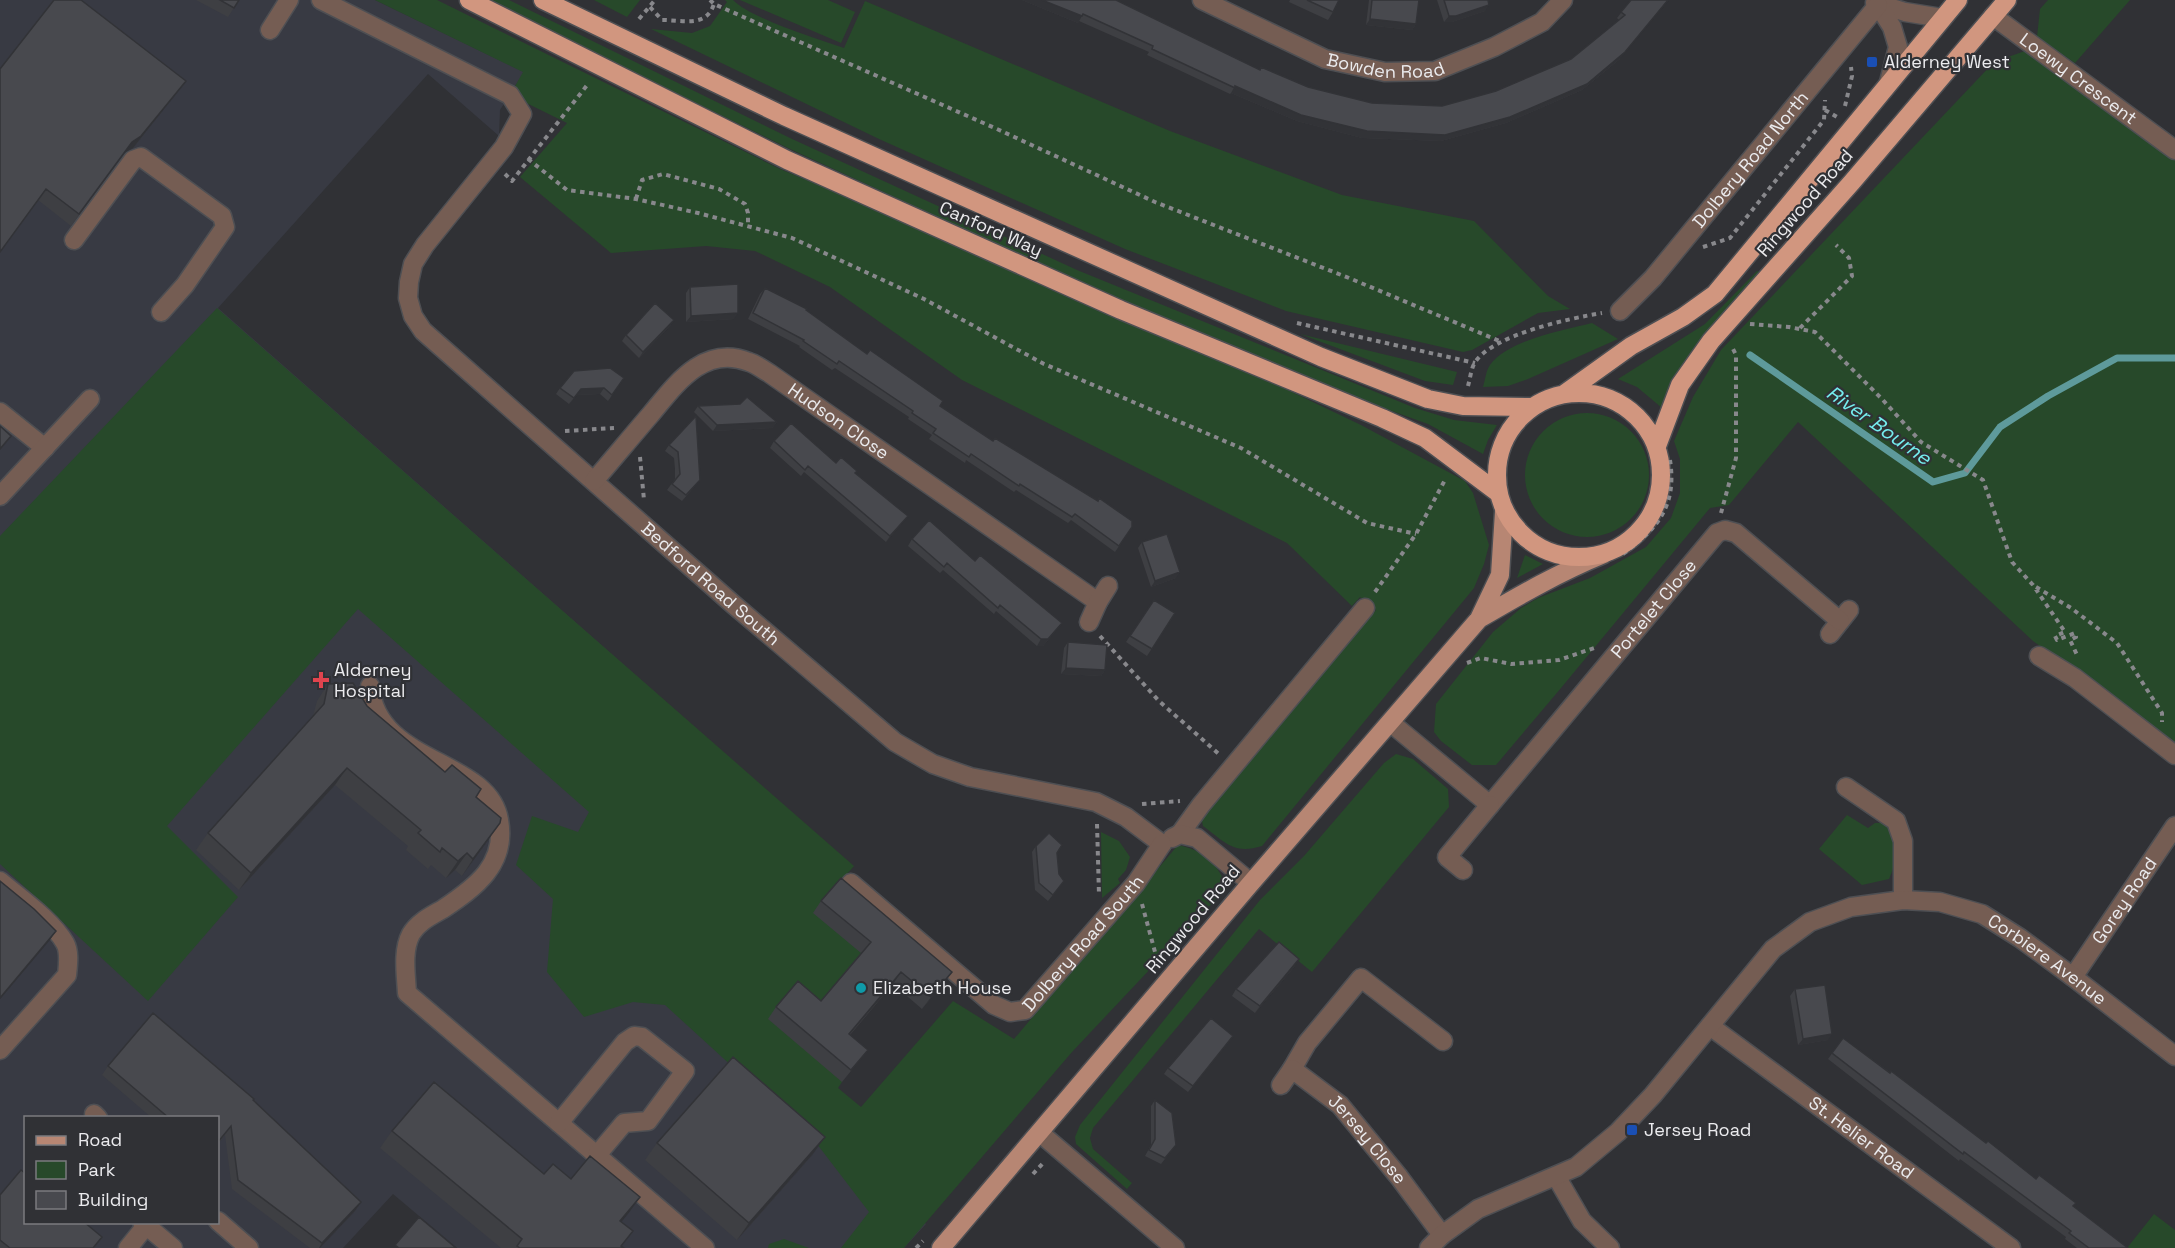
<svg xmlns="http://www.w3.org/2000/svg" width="2175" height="1248" viewBox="0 0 2175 1248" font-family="'Space Grotesk',sans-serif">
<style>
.built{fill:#383a43;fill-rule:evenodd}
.green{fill:#27492a}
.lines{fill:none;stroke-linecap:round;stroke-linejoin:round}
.stream{stroke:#5e9a9b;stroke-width:7}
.minor-casing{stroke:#4e4f53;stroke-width:21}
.major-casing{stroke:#4e4f53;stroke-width:21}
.highway-casing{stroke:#4e4f53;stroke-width:21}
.path{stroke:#88888c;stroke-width:4;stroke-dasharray:4.5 4.5;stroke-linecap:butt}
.minor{stroke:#755d53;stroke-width:18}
.major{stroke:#b78673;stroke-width:18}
.highway{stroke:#d1967f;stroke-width:18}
.wall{fill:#3e3f43}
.shaded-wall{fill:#323337}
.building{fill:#48494e;stroke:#323337;stroke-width:1.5}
.transit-dot{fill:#1a4fb4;stroke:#303135;stroke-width:2}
.health-dot{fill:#e0444e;stroke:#303135;stroke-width:2}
.culture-dot{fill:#0f9aa8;stroke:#303135;stroke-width:2}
.labels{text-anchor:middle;stroke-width:4.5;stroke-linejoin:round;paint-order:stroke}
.street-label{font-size:18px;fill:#ebebee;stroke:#303135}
.poi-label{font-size:18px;fill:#ebebee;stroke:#303135;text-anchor:start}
.water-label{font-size:20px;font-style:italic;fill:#75edee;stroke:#303135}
</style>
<rect width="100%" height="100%" fill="#303135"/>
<path class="built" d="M0,0H375L524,72L500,110L499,136L428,74L218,308L805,824L671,980L926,1224L904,1248H457L393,1194L343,1248H0ZM26,1118H218V1222H26Z"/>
<path class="green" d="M375,0H437L780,169L1121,310L1361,425L1465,481L1473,493L1489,545L1484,564L1474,588L1262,846C1233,855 1225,842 1203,826L1201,817L1376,610L1360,597L1352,606L1287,543L962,380L830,287L755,251L706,246L611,253L520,177L567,123L510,95L523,72Z
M486,0H509L790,138L1077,270L1415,408L1454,420L1497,425L1488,440L1483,454L1428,424L1389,410L1125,303L790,149Z
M594,0H640L627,17Z
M725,0H733C750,18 818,39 844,48L865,1L1170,131L1342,195L1474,221L1548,296L1570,309L1538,313L1472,350L1463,352L1286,311L1125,249L879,139L651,29L692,33L710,26L727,2Z
M740,0H828L855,12L841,43Z
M2048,0H2130L2075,63L2037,37L2040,9Z
M2036,47L2175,150V742L2033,641L1798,422L1729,505L1710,508L1561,688L1496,765H1472L1441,741L1434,732L1436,704L1493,632L1521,608L1538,598L1590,578L1646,547L1671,518L1680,493V459L1674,441L1693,397L1721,350L1994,62Z
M1757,271L1761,272L1662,408L1637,387L1618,379L1705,324Z
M217,308L854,866L833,890L862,954L813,1013L842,1082L838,1088L861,1107L953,1001L1014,1039L1178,845C1202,850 1216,862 1226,884L1218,897L1072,1052L904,1248H841L869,1212L817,1144L665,1005L633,1002L584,1017L547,972L553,899L516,865L532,816L578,832L589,812L358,609L167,826L238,897L148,1001L0,864V536Z
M1592,323L1618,339L1528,379L1508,386L1483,387C1485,381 1486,370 1490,365C1508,340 1564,330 1592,323Z
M1300,334L1457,372L1453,385L1425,381Z
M1525 475a62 62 0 1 1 124 0a62 62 0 1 1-124 0Z
M1525,555L1543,564L1517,578Z
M1396,754L1413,759L1448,789L1449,807L1312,972L1259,929L1093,1128L1090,1138L1093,1149L1132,1183L1127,1189L1076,1144L1075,1137L1080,1125L1260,900L1304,856L1384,763Z
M1847,815L1868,828L1875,823H1884C1897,839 1898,861 1889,879L1862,885L1819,849Z
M1101,832L1119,841L1130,857L1126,870L1118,879L1120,883L1102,898Z
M2154,1214L2175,1230V1248H2127Z
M784,1239L809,1248H768L769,1244Z"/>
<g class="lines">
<path class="stream" d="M1750,355L1933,482L1965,473L2000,427L2048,396L2117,358H2175"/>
<defs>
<g id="minor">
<path id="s1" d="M321,0L510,95L522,114L504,147L425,245L413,264L409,282L408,298L413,316L423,331L734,605L895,742L933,764L970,777L1096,802L1126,817L1162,844"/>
<path id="s2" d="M1202,0L1325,59L1385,72L1435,71L1494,47L1542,22L1563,0"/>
<path d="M1875,3L1905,12L1942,18"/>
<path d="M1878,5L1892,27L1898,47L1889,82"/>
<path id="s3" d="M1993,16L2175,150"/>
<path d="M270,30L289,0"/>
<path d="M74,240L133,160L141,157L222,216L225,227L185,285L161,312"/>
<path id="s4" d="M1620,311L1653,278L1878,5"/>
<path d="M0,412L45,448"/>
<path id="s5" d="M594,481C613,459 632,436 651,414C676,384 704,344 749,362C756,364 762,369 769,373L1098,602"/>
<path d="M0,496L90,399"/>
<path d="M1089,622L1098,602L1108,586"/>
<path d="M1830,634L1849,610"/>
<path d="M2039,656L2075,678L2175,755"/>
<path d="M370,686C376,765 489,758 499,820C507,864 476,887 443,909C431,916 418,922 411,934C402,951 406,974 407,993L705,1248"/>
<path id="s6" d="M1391,723L1490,805L1717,533L1725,530L1736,533L1840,621"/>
<path d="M1846,787L1896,821L1903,841V900"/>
<path d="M1180,834L1201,805L1365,608"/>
<path d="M1172,838L1180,834L1197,838L1251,883"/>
<path d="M1463,870L1447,857L1490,805"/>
<path d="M0,881C20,898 52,920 65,943C70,952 68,965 67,975L0,1050"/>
<path id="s7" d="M851,883L994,1005L1010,1012L1025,1010L1136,883L1162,844"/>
<path id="s8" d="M2073,977L2175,826"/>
<path id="s9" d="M1710,1026L2011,1248"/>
<path d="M1292,1069L1307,1043L1361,978L1443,1041"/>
<path id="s10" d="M1281,1085L1292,1069L1340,1105L1399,1177L1442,1235"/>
<path d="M94,1114L98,1118"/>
<path d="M559,1123L625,1042L634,1036L642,1037L685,1071L648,1121L624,1123L597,1155"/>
<path d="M1040,1133L1175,1248"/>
<path d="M1556,1176L1582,1221L1610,1248"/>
<path d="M218,1221L249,1248"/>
<path d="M142,1222L173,1248"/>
<path d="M128,1248L149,1222"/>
<path id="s11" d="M1429,1248L1442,1235L1478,1209L1576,1167L1618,1132L1653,1095L1773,949L1810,922L1851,907L1903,900L1940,902L1982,914L2020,938L2073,977L2175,1056"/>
</g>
<path id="major" d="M1479,619C1520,595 1560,572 1604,554
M941,1248L1251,883L1479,619L1500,575L1504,512"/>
<path id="highway" d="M469,0L787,160L1121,310L1382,418L1425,438L1497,492
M543,0L784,116L1321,357L1428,399L1463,406L1531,407
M1497 475a82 82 0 1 1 164 0a82 82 0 1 1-164 0Z
M1564,394L1631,346L1683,317L1715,294L1958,0
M1657,446L1680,385L1711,341L1852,182L2007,0"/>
</defs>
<use href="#minor" class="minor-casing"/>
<use href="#major" class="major-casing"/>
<use href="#highway" class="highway-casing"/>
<path class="path" d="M710,0L714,4L997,129L1155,202L1349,278L1502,342
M650,7L662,20C683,20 706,28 714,4
M639,19L655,0
M1845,106L1852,76L1851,67
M1825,110L1837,117
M528,159L567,190L636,199L698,213L792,238L924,299L1044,364L1241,448L1367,523L1416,534
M505,174L512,181L588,84
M636,199L642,180L663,174L719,189L745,204L748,213V226
M1703,247L1730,238L1824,120L1825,100
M1297,323L1475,363
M1750,324L1789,327L1815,332L1882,399L1921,442L1983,480L2012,562L2033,585L2065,632L2055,636L2057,640L2075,633L2076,637L2070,640L2078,657
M1800,328L1852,276L1849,258L1836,245
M1468,386C1470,379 1471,370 1474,364C1490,335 1571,318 1602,313
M565,431L614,428
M640,457L644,500
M1721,513L1736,458V355L1732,347
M1623,554C1658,528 1677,506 1670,460
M2036,587L2071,608L2117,643L2162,713V722
M1375,592L1416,534L1446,478
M1100,636L1159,701L1220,755
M1467,663L1481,658L1511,664L1559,660L1597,647
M1142,804L1180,801
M1097,824L1099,895
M1142,904L1158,963
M1033,1174L1044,1162
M916,1248L923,1241"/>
<use href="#minor" class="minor"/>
<use href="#major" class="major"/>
<use href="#highway" class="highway"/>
</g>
<path class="wall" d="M196,0H239L228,17Z
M1022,0H1116L1259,70L1261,67L1308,87L1372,103L1442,106L1496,91L1571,59L1619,20L1617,18L1631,0L1620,59L1582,90L1506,123L1441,141L1362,138L1297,121L1231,93L1230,94L1147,55L1149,52L1079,21L1078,23Z
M1290,0H1339L1333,12L1328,20L1289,2Z
M1369,0H1419L1416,24L1412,30L1366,25Z
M1437,0H1488L1485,11L1452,22H1444Z
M0,69L186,81L133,148L124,153L71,226L38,200Z
M690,287L734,319L686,322V293Z
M765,288L806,310L940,406L993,441L1132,527L1115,552L1071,520L1068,523L1016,490L1014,492L966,460L965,463L929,439L932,435L908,419L909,417L835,368L832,370L799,347L800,346L748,319L760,294Z
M674,320L670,326L639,358L622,341L626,335Z
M624,378L608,401L600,394L577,395L569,404L556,394L560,388Z
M698,406L777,422L772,428L713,431L694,412Z
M696,416L695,486L682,501L667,490L675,479V469L674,458L665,451L669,445Z
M774,441L836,463L903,522L886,542L804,472L801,476L770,448Z
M912,539L975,561L1062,623L1043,646H1037L996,611L994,614L943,570L940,573L908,546Z
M1142,542L1176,578L1151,587L1138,548Z
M1154,600L1175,613L1147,656L1126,642Z
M1068,642L1105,670L1101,676L1061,674L1064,648Z
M328,684L367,706L445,772L476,797L488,840L462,876L455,870L446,878L431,865L428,869L406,850L408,846L335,785L239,890L196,850L208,833L313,716L317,701Z
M1036,846L1064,881L1048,901L1035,890L1032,852Z
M821,901L952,972L943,984L922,1009L893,984L850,1035L859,1061L842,1082L768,1019L776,1007L821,1001L861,953L813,913Z
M1295,966L1255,1013L1232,996L1236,989Z
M1795,989L1828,1040L1798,1045L1790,996Z
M1843,1038L2073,1206L2128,1248H2077L2065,1239L2066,1237L1960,1159L1959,1161L1828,1059Z
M1228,1043L1188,1092L1164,1074L1168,1068Z
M108,1066L253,1100L361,1202L355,1211L320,1248H310L232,1189L225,1135L218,1144V1118H152L102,1075Z
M1155,1100L1176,1145L1161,1164L1145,1156L1151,1145V1106Z
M392,1131L544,1174L571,1179L640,1197L621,1222L622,1247L624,1248H501L380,1148Z
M657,1143L813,1154L737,1240L645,1160Z
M0,1195L102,1237L94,1248H0Z"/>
<path class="shaded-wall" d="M1022,0H1042L1082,16L1078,23Z
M1668,0H1669L1620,59L1582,90L1506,123L1441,141L1362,138L1297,121L1231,93L1235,86L1445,135Z
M1489,5L1485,11L1452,22H1444L1449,16Z
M1370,19L1416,24L1412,30L1366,25Z
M186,81L133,148L124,153L71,226L132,142Z
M738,313L734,319L686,322L691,316Z
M674,320L670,326L639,358L643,352Z
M604,388L600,394L577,395L569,404L581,389Z
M777,422L772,428L713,431L717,425Z
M908,516L903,522L886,542L890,536Z
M1180,572L1176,578L1151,587L1155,581Z
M1062,623L1043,646H1037L1041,639Z
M1066,668L1105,670L1101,676L1061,674Z
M347,768L335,785L239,890L251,873Z
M500,823L488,840L462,876L473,859Z
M467,853L455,870L446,878L458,861Z
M56,931L50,940L0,999V998Z
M1299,959L1295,966L1255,1013L1260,1006Z
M901,972L893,984L840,1045L849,1034Z
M952,972L943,984L922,1009L931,997Z
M1832,1034L1828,1040L1798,1045L1803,1039Z
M825,1137L813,1154L737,1240L749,1223Z
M640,1197L628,1214L608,1238L620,1221Z
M361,1202L355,1211L320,1248H319L322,1243Z"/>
<path class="building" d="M54,0H81L186,81L141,136L132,142L79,214L46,189L0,252V69Z
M220,0H239L234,8Z
M1042,0H1116L1260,70L1261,67L1308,87L1372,103L1442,106L1496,91L1571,59L1625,15L1621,12L1631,0H1668L1625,52L1587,84L1510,117L1445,135L1367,131L1301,115L1235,86V88L1152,49L1153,46L1083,14L1082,16Z
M1307,0H1339L1333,12Z
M1372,0H1419L1416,24L1370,19Z
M1444,0H1488L1489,5L1456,16H1449Z
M738,284V313L691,316L690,287Z
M765,288L807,309L806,310L867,354L870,350L943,401L940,406L993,441L995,438L1098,501L1099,498L1132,521V527L1119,546L1075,514L1072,517L1020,484L1019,486L971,454L969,457L933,433L936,429L912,413L913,411L839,361L837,364L803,341L804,340L753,313Z
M655,303L674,320L643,352L626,335Z
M610,368L624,378L612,395L604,388L581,389L574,398L560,388L574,371Z
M747,397L777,422L717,425L698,406L740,404Z
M696,416L700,480L686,495L672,484L680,474L678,452L669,445Z
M791,423L836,463L841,457L857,471L855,473L908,516L890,536L808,466L805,470L774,441Z
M0,426L11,436L0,449Z
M929,520L975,561L980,555L1062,623L1048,639H1041L1000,605L998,608L947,563L944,567L912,539Z
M1167,534L1180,572L1155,581L1142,542Z
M1154,600L1175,613L1152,649L1130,636Z
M1068,642L1107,645L1105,670L1066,668Z
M353,683L367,706L445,772L452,765L481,789L476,797L501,818L500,823L473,859L467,853L458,861L442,848L440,852L418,833L421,830L347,768L251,873L208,833L324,704L328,684Z
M1049,833L1062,845L1057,853L1059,874L1064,881L1053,895L1039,883L1036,846Z
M841,878L952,972L931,997L901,972L849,1034L868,1050L851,1070L776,1007L798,981L821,1001L871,942L821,901Z
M0,881L34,909L56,931L0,998Z
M1279,942L1299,959L1260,1006L1236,989Z
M1825,985L1832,1034L1803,1039L1795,989Z
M153,1013L254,1099L253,1100L361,1202L322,1243L238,1180L231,1126L218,1142V1118H169L108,1066Z
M1211,1018L1233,1036L1193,1086L1168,1068Z
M1843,1038L1890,1073L1891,1071L1986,1143L1988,1141L2036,1179L2039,1175L2076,1203L2073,1206L2128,1248H2089L2069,1233L2071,1231L1964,1152L1963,1154L1832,1053Z
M733,1057L825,1137L749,1223L657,1143Z
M434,1082L544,1174L553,1164L571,1179L590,1156L640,1197L620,1221L633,1231L621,1246L624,1248H520L517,1246L522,1239L392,1131Z
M1155,1100L1172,1113L1176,1145L1165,1158L1149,1150L1155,1139Z
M21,1170L26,1174V1222H84L102,1237L93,1248H10L0,1240V1195Z
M419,1217L456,1248H399L395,1245Z"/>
<g class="transit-dot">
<rect x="1866" y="56" width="12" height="12" rx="3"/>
<rect x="1626" y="1124" width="12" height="12" rx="3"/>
</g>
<path class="health-dot" d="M318 671h6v6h6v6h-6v6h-6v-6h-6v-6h6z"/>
<circle class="culture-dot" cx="861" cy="988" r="6"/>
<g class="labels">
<g class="street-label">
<text dy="6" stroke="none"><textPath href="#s2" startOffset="198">Bowden Road</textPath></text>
<text dy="6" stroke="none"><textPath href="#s3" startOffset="106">Loewy Crescent</textPath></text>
<text dy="6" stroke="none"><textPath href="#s4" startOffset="200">Dolbery Road North</textPath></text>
<text transform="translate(1805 203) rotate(-49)" y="6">Ringwood Road</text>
<text transform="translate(991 229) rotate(24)" y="6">Canford Way</text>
<text dy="6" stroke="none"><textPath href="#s5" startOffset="316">Hudson Close</textPath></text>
<text dy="6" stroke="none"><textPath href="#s1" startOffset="874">Bedford Road South</textPath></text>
<text dy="6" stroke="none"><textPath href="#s6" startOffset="384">Portelet Close</textPath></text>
<text dy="6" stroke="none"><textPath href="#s8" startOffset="92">Gorey Road</textPath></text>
<text transform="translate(1193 919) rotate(-50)" y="6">Ringwood Road</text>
<text dy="6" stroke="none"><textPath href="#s7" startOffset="309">Dolbery Road South</textPath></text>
<text dy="6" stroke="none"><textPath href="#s11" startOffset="766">Corbiere Avenue</textPath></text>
<text dy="6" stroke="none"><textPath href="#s9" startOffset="188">St. Helier Road</textPath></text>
<text dy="6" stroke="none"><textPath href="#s10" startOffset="123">Jersey Close</textPath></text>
</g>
<g class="poi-label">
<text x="1884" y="68">Alderney West</text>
<text x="334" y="676">Alderney<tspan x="334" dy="21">Hospital</tspan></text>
<text x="873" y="994">Elizabeth House</text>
<text x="1644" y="1136">Jersey Road</text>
</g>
<g class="water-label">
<text transform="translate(1879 425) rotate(35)" y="7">River Bourne</text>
</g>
</g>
<rect x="24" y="1116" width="195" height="108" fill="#303135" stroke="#7b7b7f" stroke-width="1.5"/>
<rect x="36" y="1136" width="30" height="9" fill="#b78673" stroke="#7b7b7f" stroke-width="1.5"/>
<text x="78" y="1146" font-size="18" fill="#ebebee">Road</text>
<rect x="36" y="1161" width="30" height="18" fill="#27492a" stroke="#7b7b7f" stroke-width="1.5"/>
<text x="78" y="1176" font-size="18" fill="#ebebee">Park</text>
<rect x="36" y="1191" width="30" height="18" fill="#48494e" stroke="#7b7b7f" stroke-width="1.5"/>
<text x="78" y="1206" font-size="18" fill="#ebebee">Building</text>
</svg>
